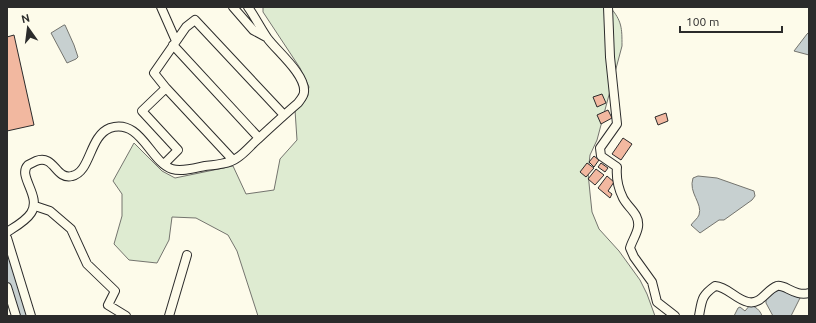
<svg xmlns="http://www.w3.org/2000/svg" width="816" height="323" viewBox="0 0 816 323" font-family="Ubuntu,sans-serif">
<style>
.green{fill:#deebd1;stroke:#74746e}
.water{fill:#c7d0d0;stroke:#74746e}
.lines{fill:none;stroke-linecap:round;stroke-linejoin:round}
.river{stroke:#c7d0d0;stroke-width:12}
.building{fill:#f2b8a0;stroke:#2b2b2b}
.minor-casing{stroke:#2b2b2b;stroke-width:10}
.minor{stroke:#fdfbea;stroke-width:8}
.power{stroke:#c62828;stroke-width:1;stroke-dasharray:14 3 2 3;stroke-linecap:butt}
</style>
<rect width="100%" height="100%" fill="#fdfbea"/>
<path class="green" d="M263,7H610C622,21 622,28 622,46L597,140L590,155L588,173L590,193L592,212L599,229L619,251L640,280L647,294L655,316H258L237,251L228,235L196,218L172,217L169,240L157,263L129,260L114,244L122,216V194L113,181L134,143L162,171L175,178L233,166L246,194L274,190L280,159L297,140L295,110L305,101L309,87L300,68L263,12Z"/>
<path class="water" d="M64,25H65L74,45L78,57L76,59L67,63L51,33Z
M809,32V55L794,51L807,34Z
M698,176L717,178L754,191L755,196L752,200L724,220H719L700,233L691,225C693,222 698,218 699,215C703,203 688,193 693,178Z
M778,288L800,298L791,316H773L766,303V299Z
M750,305C756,307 760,310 762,316H734L738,308L740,307L745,311Z"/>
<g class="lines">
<path class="river" d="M7,263L24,316"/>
</g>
<path class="building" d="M14,35L34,125L7,131V37Z
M602,94L606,103L597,107L593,97Z
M608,110L612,118L601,124L597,115Z
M666,113L668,121L658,125L655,117Z
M623,138L632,144L621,160L612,154Z
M594,156L599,160L594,167L589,162Z
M587,163L594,168L586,177L580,172Z
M601,163L608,168L605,172L598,167Z
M596,169L604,175L595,185L588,179Z
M607,176L614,182L608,191L612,194L610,198L598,188Z"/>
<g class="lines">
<defs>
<path id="minor" d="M161,7L176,41
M233,7L253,30L266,37
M608,7L610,57L617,124L600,148L601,156L617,167C616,178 618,188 623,198C628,208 640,214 638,227C637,234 632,241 630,248L634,257L652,282L657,302L675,316
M173,45L259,138
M166,88L233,160
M164,164L178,150L142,111L166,88L154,73L186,27L195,20L284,115
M35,206L50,211L71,229L87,264L115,291L108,305L126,316
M7,232C15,227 26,221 31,213C42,196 17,176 28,165C30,164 34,162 36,161C55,154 55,180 72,176C91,172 89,136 110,128C141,118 150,162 172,169C182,172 195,168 205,166C215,165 229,164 237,158C245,153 251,145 258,139C271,127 284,115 298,103C300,100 304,96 304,92C306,75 277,51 268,39C261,29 255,17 248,7
M7,238L31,316
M7,287L16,316
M169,316L187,255
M699,316C702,300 701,296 715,286C728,287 735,299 748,302C761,305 766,290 777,286C785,284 795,297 809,293"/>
</defs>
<use href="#minor" class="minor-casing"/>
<use href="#minor" class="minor"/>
<path class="power" d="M7,315V316"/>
</g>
<rect width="816" height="323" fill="none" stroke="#2b2b2b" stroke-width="16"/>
<g transform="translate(28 28) rotate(346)" stroke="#fdfbea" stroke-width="3" paint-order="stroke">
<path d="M0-3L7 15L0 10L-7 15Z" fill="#2b2b2b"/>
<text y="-6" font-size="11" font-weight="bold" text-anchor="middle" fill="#2b2b2b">N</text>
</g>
<path d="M680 26v6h102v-6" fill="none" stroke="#2b2b2b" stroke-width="2"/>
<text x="686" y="26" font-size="12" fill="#2b2b2b" stroke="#fdfbea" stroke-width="3" paint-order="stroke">100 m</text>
</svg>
